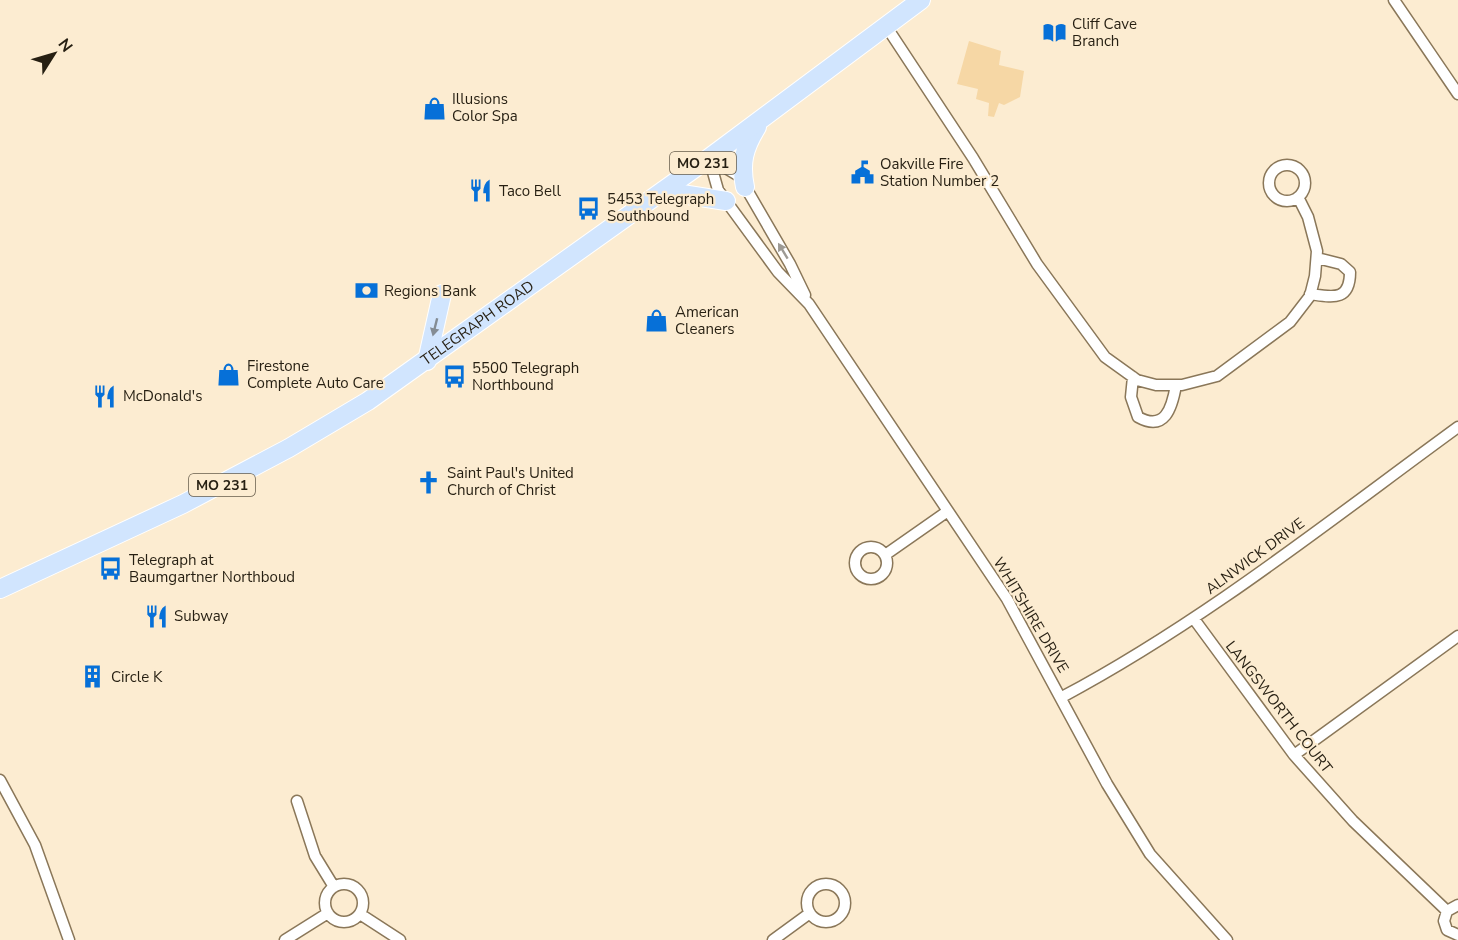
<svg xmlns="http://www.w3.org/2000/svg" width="1458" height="940" viewBox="0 0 1458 940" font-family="'Nunito Sans',sans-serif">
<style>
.green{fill:#f6d7a5}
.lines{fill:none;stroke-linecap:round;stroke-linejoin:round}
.street-casing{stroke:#8a7759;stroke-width:13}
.primary-casing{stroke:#fff;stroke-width:20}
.street{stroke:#fff;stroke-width:10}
.primary{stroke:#d1e5fe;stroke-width:18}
.oneway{fill:#9d9a94}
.oneway2{fill:#848c94}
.labels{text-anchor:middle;stroke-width:4.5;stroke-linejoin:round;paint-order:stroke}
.shield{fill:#fcecd1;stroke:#665c4b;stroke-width:1.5}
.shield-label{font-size:14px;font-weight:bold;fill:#261f12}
.poi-label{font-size:15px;fill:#261f12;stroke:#fcecd1;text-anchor:start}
.street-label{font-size:15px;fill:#261f12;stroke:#fcecd1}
</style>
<rect width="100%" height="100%" fill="#fcecd1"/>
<path class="green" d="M969,41L1001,51L999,65L1024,71L1020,97L1004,105L999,103L994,117L988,116L989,103L976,99L978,89L957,84Z"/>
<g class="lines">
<defs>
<path id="street" d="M1394,0L1458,94
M886,26L973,158L1037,264L1105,357L1137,380L1156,385H1182L1217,376L1290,322L1310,296L1315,276L1317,251L1308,217L1298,197
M709,158L718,190L778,272L809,304L1007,599L1107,784L1150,854L1227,940
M709,158L739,176L790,264L805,295
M1269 183a18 18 0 1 1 36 0a18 18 0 1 1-36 0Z
M1310,294C1332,297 1350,302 1350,272L1341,264L1317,258
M1133,377L1131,397L1138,417C1165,432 1172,408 1176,385
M855 563a16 16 0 1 1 32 0a16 16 0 1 1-32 0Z
M885,555L948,511
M1194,619L1294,755L1353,821L1447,911
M1062,697C1203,622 1329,521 1458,427
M1294,755L1458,636
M0,780L35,845L69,940
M297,801L315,856L334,887
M807 903a19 19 0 1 1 38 0a19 19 0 1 1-38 0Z
M325 903a19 19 0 1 1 38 0a19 19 0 1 1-38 0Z
M1458,905L1447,911L1444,921L1447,930L1458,935
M360,914L400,940
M285,940L328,913
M773,940L810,913"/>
<g id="primary">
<path d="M745,187C740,163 744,148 757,127"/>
<path d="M663,191L726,201"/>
<path d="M427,361L442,294"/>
<path id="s1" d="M0,589L183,504L289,448L368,401L709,158L921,0"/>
</g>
</defs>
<use href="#street" class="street-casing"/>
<use href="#primary" class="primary-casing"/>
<use href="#street" class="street"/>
<use href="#primary" class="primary"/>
</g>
<defs><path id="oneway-solid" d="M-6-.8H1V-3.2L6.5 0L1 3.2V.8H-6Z" transform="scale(1.5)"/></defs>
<use class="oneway" href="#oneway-solid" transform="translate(783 251) rotate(-121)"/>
<use class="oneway2" href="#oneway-solid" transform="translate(435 327) rotate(104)"/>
<defs>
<symbol id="library-bare" viewBox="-9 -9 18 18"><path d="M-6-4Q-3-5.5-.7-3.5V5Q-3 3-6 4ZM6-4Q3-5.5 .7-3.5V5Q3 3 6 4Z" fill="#0670d8" stroke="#fcecd1" stroke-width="2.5" paint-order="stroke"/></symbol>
<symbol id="shop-bare" viewBox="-9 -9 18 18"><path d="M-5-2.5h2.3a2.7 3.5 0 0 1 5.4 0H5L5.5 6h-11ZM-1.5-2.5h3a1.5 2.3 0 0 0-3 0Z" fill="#0670d8" stroke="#fcecd1" stroke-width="2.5" paint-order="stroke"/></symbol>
<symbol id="civic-bare" viewBox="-9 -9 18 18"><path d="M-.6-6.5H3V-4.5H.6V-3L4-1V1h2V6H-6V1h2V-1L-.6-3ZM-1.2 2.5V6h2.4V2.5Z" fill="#0670d8" stroke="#fcecd1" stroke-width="2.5" paint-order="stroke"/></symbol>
<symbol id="restaurant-bare" viewBox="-9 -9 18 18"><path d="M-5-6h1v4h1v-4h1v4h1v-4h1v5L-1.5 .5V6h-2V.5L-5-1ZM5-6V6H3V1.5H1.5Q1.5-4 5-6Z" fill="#0670d8" stroke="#fcecd1" stroke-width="2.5" paint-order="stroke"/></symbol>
<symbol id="bus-bare" viewBox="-9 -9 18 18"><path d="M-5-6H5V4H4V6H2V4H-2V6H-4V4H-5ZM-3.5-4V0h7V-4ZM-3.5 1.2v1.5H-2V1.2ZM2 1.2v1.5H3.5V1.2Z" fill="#0670d8" stroke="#fcecd1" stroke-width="2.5" paint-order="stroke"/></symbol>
<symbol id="bank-bare" viewBox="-9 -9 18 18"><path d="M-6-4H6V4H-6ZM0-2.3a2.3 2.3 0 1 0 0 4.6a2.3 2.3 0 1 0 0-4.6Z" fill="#0670d8" stroke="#fcecd1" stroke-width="2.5" paint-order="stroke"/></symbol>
<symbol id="church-bare" viewBox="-9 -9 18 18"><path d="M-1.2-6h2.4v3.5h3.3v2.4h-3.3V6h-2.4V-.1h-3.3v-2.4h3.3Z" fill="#0670d8" stroke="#fcecd1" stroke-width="2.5" paint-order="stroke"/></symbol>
<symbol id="building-bare" viewBox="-9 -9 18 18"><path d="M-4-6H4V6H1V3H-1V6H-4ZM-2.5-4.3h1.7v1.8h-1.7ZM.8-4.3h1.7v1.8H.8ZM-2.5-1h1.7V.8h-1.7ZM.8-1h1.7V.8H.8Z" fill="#0670d8" stroke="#fcecd1" stroke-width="2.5" paint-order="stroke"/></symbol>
</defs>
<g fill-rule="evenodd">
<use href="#library-bare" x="1038" y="16" width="33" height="33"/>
<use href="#shop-bare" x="418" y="92" width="33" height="33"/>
<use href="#civic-bare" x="846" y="156" width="33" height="33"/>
<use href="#restaurant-bare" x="464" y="174" width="33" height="33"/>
<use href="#bus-bare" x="572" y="192" width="33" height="33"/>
<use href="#bank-bare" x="350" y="274" width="33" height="33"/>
<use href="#shop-bare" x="640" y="304" width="33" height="33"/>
<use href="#shop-bare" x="212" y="358" width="33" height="33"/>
<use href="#bus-bare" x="438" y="360" width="33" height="33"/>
<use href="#restaurant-bare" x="88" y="380" width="33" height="33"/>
<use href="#church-bare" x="412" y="466" width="33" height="33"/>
<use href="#bus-bare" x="94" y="552" width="33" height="33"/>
<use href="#restaurant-bare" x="140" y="600" width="33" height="33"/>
<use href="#building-bare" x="76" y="660" width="33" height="33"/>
</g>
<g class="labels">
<g class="shield">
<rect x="670" y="152" width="66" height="22" rx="4.5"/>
<rect x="189" y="474" width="66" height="22" rx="4.5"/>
</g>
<g class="shield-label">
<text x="703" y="168">MO 231</text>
<text x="222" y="490">MO 231</text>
</g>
<g class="poi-label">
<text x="1072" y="29">Cliff Cave<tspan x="1072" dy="17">Branch</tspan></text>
<text x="452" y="104">Illusions<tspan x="452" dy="17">Color Spa</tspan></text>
<text x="880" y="169">Oakville Fire<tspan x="880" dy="17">Station Number 2</tspan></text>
<text x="499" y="196">Taco Bell</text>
<text x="607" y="204">5453 Telegraph<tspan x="607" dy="17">Southbound</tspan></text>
<text x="384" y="296">Regions Bank</text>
<text x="675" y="317">American<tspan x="675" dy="17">Cleaners</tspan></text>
<text x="247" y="371">Firestone<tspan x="247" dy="17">Complete Auto Care</tspan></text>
<text x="472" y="373">5500 Telegraph<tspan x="472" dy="17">Northbound</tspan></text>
<text x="123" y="401">McDonald's</text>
<text x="447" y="478">Saint Paul's United<tspan x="447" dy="17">Church of Christ</tspan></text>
<text x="129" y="565">Telegraph at<tspan x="129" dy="17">Baumgartner Northboud</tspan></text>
<text x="174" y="621">Subway</text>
<text x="111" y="682">Circle K</text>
</g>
<g class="street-label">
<text dy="5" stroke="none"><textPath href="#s1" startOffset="548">TELEGRAPH ROAD</textPath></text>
<text transform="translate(1255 556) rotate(-36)" y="5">ALNWICK DRIVE</text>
<text transform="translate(1031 615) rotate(59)" y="5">WHITSHIRE DRIVE</text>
<text transform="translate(1279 707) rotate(52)" y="5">LANGSWORTH COURT</text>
</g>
</g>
<g transform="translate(54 54) rotate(53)" stroke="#fcecd1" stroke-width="4.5" paint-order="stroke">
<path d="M0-4.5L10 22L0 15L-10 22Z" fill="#261f12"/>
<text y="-9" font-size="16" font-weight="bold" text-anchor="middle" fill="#261f12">N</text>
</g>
</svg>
